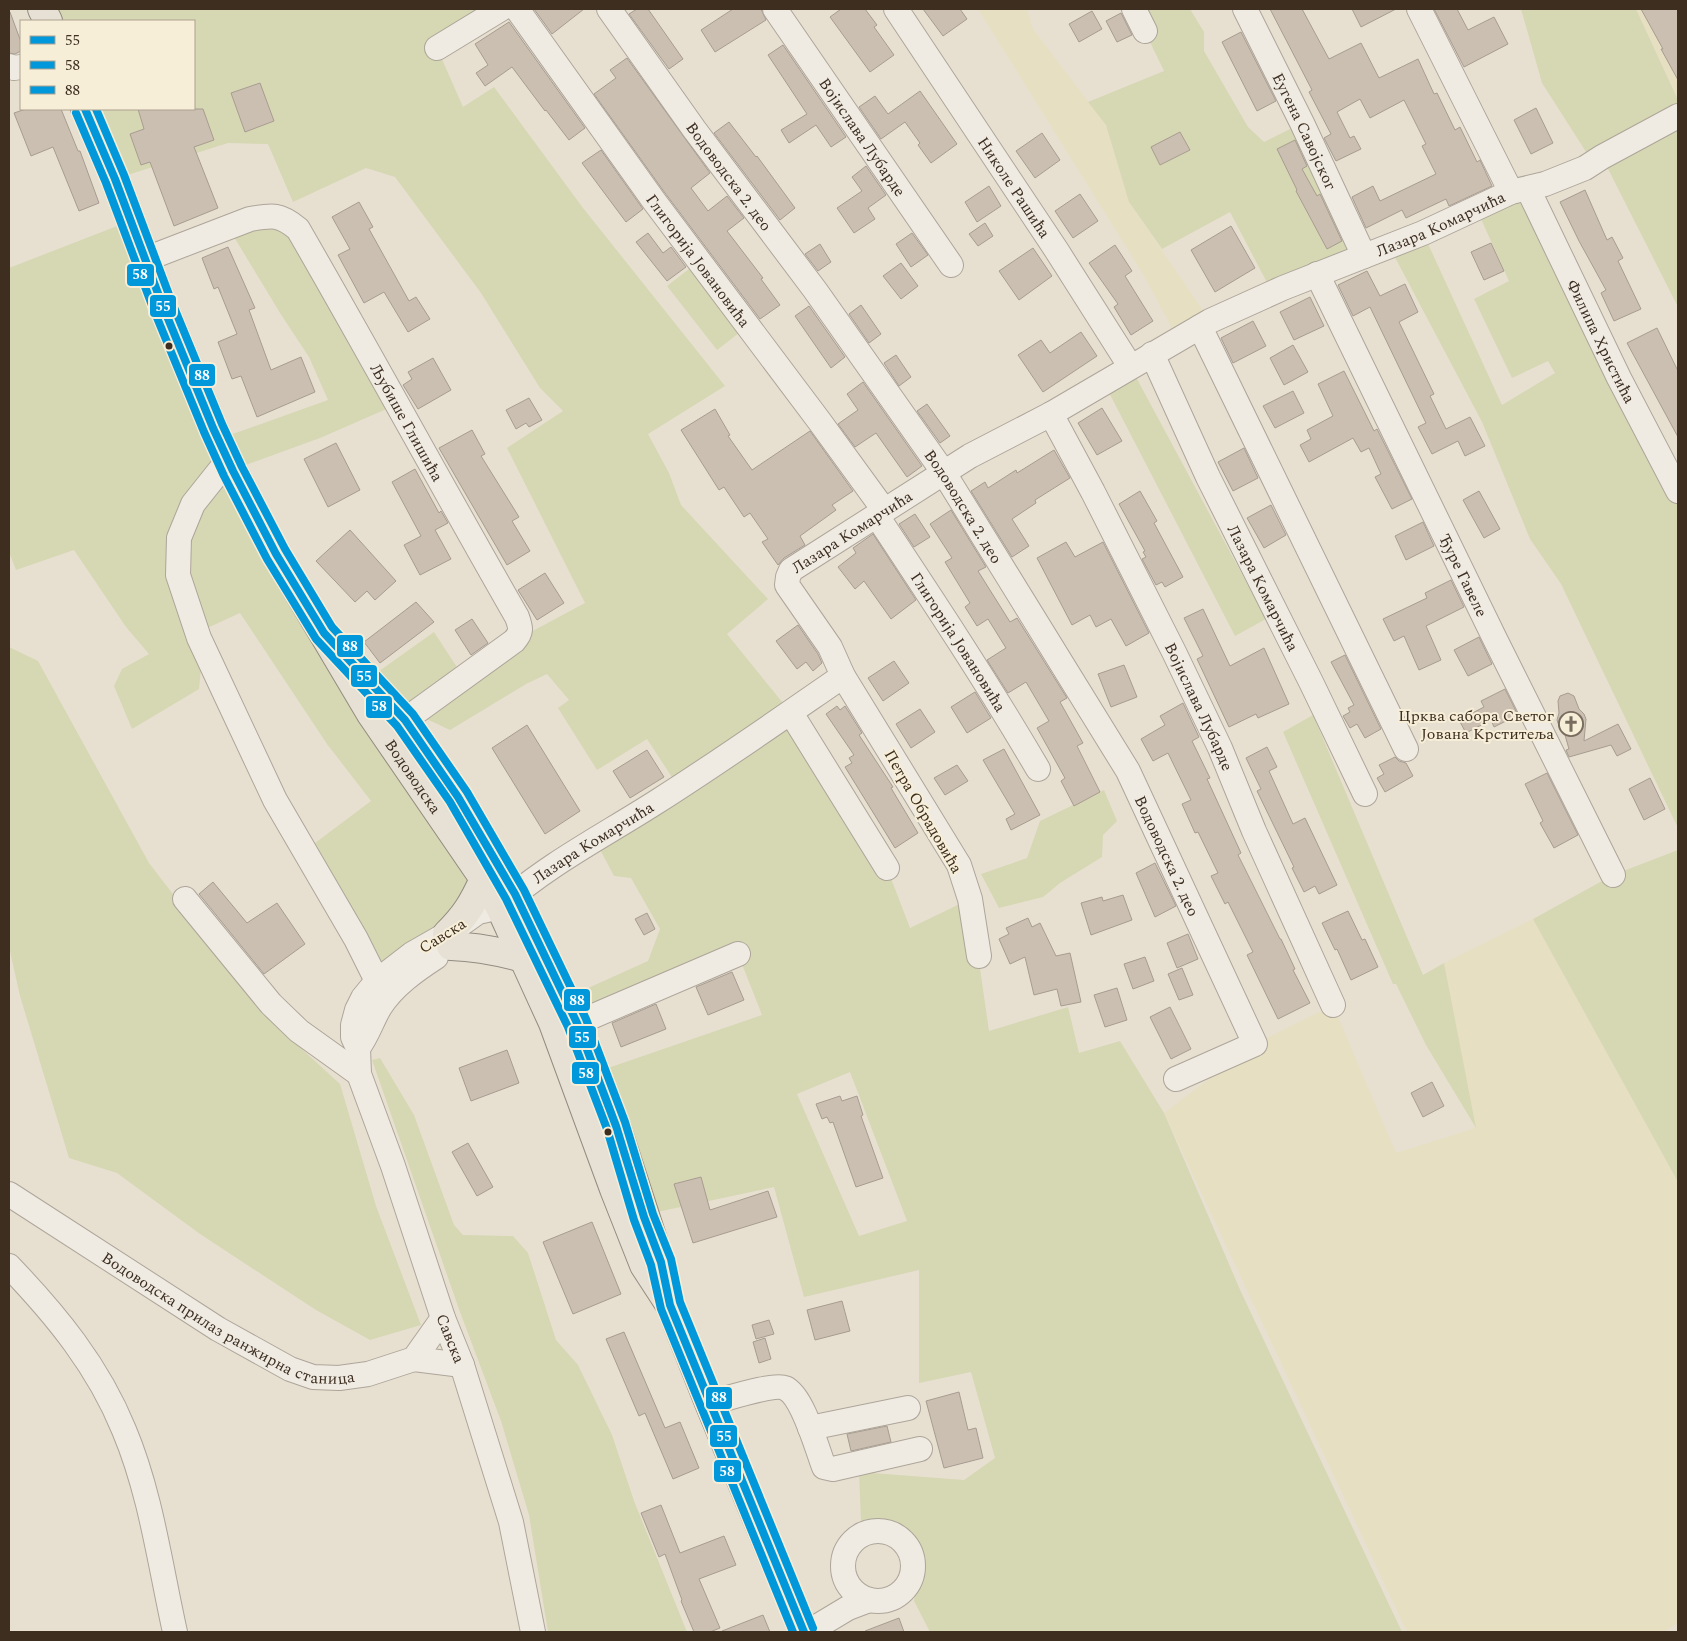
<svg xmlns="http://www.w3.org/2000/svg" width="1687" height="1641" viewBox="0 0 1687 1641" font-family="Spectral,serif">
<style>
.farmland{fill:#e6dfc2}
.green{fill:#d6d7b3;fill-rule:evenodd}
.building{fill:#cbbfb2;stroke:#a89c90}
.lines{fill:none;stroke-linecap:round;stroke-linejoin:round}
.minor-casing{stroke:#ada599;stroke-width:26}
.major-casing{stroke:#928b80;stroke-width:30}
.minor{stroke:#efebe3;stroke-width:24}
.major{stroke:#e6e1d4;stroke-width:28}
.bus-1-casing{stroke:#f7eed8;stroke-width:11}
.bus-2-casing{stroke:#f7eed8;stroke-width:11}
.bus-3-casing{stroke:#f7eed8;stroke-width:11}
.bus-1{stroke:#0098da;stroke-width:8}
.bus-2{stroke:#0098da;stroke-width:8}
.bus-3{stroke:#0098da;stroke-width:8}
.bus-dot{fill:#3d2e20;stroke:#f7eed8;stroke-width:2}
.labels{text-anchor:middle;stroke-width:4;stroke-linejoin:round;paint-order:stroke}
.street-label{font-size:16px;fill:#3d2e20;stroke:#f7eed8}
.poi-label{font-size:16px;fill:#3d2e20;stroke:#f7eed8;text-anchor:end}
.line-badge{stroke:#f7eed8;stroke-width:2}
.badge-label{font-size:14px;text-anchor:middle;font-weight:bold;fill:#fff}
</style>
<rect width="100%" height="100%" fill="#e7e0d1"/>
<path class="farmland" d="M978,9H1027L1033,29L1106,125L1129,202L1210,321L1178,339L1143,274Z
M1636,9H1678V100Z
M1533,919L1678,1182V1623L1664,1632H1407L1164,1113L1255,1044L1333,1005L1396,1153L1475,1128L1444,963Z"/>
<path class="green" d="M43,9H481L437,48L463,107L494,87L583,208L725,386L648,434L669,473L681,505L768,599L727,634L791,713L887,868L910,928L970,899L989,1031L1068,1007L1079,1053L1120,1041L1164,1113L1241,1292L1402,1632H930L914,1601L922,1546L861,1522L859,1472L964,1480L995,1458L971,1372L919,1383V1270L804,1297L774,1187L657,1212L629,1122L608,1068L762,1015L738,954L577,1023L566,998L648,961L660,929L631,878L614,876L595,840L679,788L647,739L597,770L558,708L569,700L547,674L526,684L450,730L414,713L368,679L434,632L464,678L514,641L585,603L507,448L563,411L540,388L481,293L395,177L366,168L293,202L268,144L228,143L115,179L85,109H194V21H48ZM850,1072L907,1221L859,1236L797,1094Z
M1134,9H1190L1204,32V51L1248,127L1264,142L1302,123L1364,256L1272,292L1230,212L1162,249L1129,202L1106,125L1088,102L1164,71Z
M1521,9H1636L1678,100V307L1602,157L1588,155L1542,83Z
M1528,189L1678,491V828L1561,584L1530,539L1482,422L1389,246L1423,233L1502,405L1555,373L1548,361L1512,378L1474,299L1509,281L1476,208Z
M286,218L398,404L320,438L243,466L227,436L328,400L309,357L280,313L228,227Z
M130,221L213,428L484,879L381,993L367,938L315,843L371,801L327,744L240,613L205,629L199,689L132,729L114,686L122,669L149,654L126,627L74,550L16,570L9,552V268Z
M698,262L748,326L717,350L667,286Z
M1130,366L1266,619L1235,636L1104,383Z
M9,647L38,661L149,863L269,1019L340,1084L376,1206L421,1325L370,1340L316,1310L200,1234L117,1173L69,1158L20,996L9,947Z
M1313,715L1423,975L1444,963L1476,1128L1426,1045L1396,984H1393L1283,732Z
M1104,790L1117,821L1103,835L1102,857L1060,883L1043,897L999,908L981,874L1027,858L1040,821Z
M1678,850V1182L1533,919L1613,875Z
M380,1058L414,1115L454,1225L463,1235L513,1236L528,1253L556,1340L578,1365L612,1435L634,1501L687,1632H548L529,1515L501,1421L460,1312L372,1060Z"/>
<path class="building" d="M534,9H584L552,34Z
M637,9H648L683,59L669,69L629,14Z
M733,9H761L766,20L715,52L701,30Z
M841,9H865L877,25L874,27L894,55L870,72L830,17Z
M923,9H960L967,19L943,36Z
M1270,9H1302L1329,59L1361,43L1379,78L1418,59L1434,94L1437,93L1455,130L1460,127L1477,162L1480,160L1492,186L1449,206L1446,199L1406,218L1402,210L1366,228L1352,197L1373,186L1380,201L1436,174L1422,146L1426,144L1404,100L1370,118L1360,99L1337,112L1350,138L1354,136L1361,149L1336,161L1324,138L1331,134L1309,92L1312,90Z
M1352,9H1396L1361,27Z
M1434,9H1457L1468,30L1494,17L1508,44L1464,67Z
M1641,9H1678V80L1661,49H1663Z
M1092,11L1102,29L1079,42L1069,24Z
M10,12L21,42V51L15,54L9,53V13Z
M1121,13L1132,35L1117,42L1106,21Z
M509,22L585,128L569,140L546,110L545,111L512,67L485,86L476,73L488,65L475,44Z
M1241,32L1276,101L1257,111L1222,42Z
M783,45L846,137L831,147L816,125L789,143L781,130L807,114L768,55Z
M627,58L710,173L691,188L708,211L727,196L744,218L727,231L763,278L761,279L780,305L760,319L665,193L594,94L616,78L610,70Z
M260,83L274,121L245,132L231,93Z
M920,91L957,144L931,163L918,145L920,143L905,122L881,139L859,107L875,96L888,114Z
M1536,108L1553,143L1531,154L1514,120Z
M26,109H61L78,151H80L99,203L79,211L53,147L31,156L14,113Z
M138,109H203L214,140L194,147L218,208L174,226L150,162L141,165L130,134L144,129Z
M729,122L756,157L757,156L795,208L780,220L714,133Z
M1180,132L1190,150L1160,165L1151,147Z
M1042,133L1060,160L1035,178L1016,151Z
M1295,140L1307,166L1302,169L1317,196L1320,194L1342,241L1327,249L1296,191L1297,190L1277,149Z
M601,150L643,209L626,222L582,163Z
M866,166L886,195L868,208L875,219L854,233L837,208L862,191L852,177Z
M989,186L1001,206L977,222L965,202Z
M1585,190L1607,240L1612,237L1623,258L1618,261L1641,309L1614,321L1601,293L1606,290L1579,241L1560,202Z
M1080,194L1098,221L1073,238L1055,211Z
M359,202L373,227L369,229L409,301L416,297L430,319L408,332L384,292L364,303L338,255L350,249L332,217Z
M985,223L993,236L978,246L969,234Z
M1231,226L1255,268L1215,292L1191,250Z
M648,233L663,253L671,247L686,267L667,281L636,242Z
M912,233L928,255L911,267L896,244Z
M1491,243L1504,271L1484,280L1471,252Z
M820,244L831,262L818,271L805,254Z
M1115,245L1132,271L1125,276L1153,321L1131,335L1114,307L1118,304L1089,263Z
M228,247L255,308L249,310L271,370L301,357L315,392L257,417L241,376L232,379L218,342L237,334L218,287L214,289L202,258Z
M1033,248L1052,276L1019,300L999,271Z
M901,263L918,286L901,299L883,276Z
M1367,271L1380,296L1405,284L1418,312L1399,322L1434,394L1430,396L1446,429L1470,417L1485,446L1465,456L1458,441L1432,454L1418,427L1426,423L1370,307L1353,316L1338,285Z
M1310,297L1324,326L1294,340L1280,312Z
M861,305L881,334L869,343L849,314Z
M809,306L845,357L831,368L795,316Z
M1253,321L1266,346L1233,363L1221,338Z
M1657,328L1678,371V437L1627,343Z
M1081,332L1097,356L1043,392L1018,355L1041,340L1050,353Z
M1293,345L1308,372L1284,385L1270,358Z
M896,355L911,377L899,386L884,363Z
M433,358L451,390L418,409L403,385L412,379L408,372Z
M1344,371L1374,431L1377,429L1412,499L1392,509L1375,477L1381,474L1369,448L1361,452L1353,438L1309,462L1300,445L1311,439L1307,430L1333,416L1318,384Z
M863,382L922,466L907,477L876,433L855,447L838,424L858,410L847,394Z
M1293,391L1304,413L1275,428L1263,406Z
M529,398L542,420L529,427L526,423L516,429L506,410Z
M927,404L950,436L940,443L917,411Z
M1102,408L1122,441L1097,455L1078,423Z
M715,409L730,435L728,436L752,470L810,431L853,491L832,505L836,510L800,536L805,545L784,558L778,565L762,542L768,539L750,513L744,517L724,487L719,490L681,430Z
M472,430L485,454L481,456L519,517L512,521L530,551L507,565L439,448Z
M336,443L360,490L328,507L304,459Z
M1244,448L1258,478L1233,491L1218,462Z
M1054,450L1070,478L1035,500L1036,503L1012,519L1029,546L1012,557L971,491L985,482L988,488L1016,470L1017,473Z
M415,469L439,513L441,511L448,523L435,530L451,559L420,575L404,545L421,536L392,482Z
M1140,491L1157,521L1154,523L1183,577L1165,587L1162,582L1156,585L1142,559L1146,557L1143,552L1145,551L1119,504Z
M1479,491L1500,529L1484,538L1463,500Z
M1271,505L1286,535L1264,548L1247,518Z
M951,510L986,567L978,571L1010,622L1017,618L1067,698L1060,702L1083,743L1077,746L1100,792L1074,806L1061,781L1065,778L1037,728L1049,721L1026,682L1008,693L987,660L1006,648L988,619L977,626L965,607L970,603L945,562L952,558L930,524Z
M915,514L930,537L914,547L899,524Z
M1423,522L1434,546L1406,560L1395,536Z
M350,530L396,581L375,600L367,591L355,602L316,561Z
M873,534L916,600L891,619L864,581L855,589L838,567L856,553L853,548Z
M1066,542L1075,557L1103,542L1149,633L1126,646L1111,619L1096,627L1090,615L1072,625L1037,558Z
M545,573L564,603L537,620L518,590Z
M1451,580L1464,607L1426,626L1441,660L1419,670L1404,636L1394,641L1383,619L1427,598L1425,593Z
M416,602L434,622L380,663L364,642Z
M1203,609L1230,666L1264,648L1289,704L1258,718L1256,714L1229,727L1197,659L1203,656L1184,618Z
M472,619L488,643L471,655L455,630Z
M798,625L818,654L822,663L813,671L806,662L797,669L776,641Z
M1479,637L1492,664L1468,676L1454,650Z
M1345,655L1381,729L1365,738L1357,724L1350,728L1343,716L1350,712L1348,708L1354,705L1331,662Z
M894,661L909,683L883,701L868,678Z
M1124,665L1137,697L1111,707L1098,674Z
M1505,689L1518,715L1494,727L1491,720L1466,733L1459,720L1484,707L1481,701Z
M975,692L991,718L967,733L951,707Z
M1568,693L1574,696L1579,709L1584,714L1586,719L1584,741L1618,724L1631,749L1617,756L1611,745L1569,757L1566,750L1569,749L1565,735L1560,729L1557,720L1559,713L1558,701L1560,696Z
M1183,703L1199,737L1192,741L1210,778L1207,779L1241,853L1238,855L1280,939H1281L1295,969L1293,970L1310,1003L1278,1019L1247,955L1253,952L1228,902L1225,904L1211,876L1218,873L1198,832L1195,833L1182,804L1191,800L1168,753L1153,761L1141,739L1165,725L1160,716Z
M837,706L840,710L845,706L862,733L859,735L893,787L891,788L918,833L895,848L845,767L852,763L849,758L854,755L826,714Z
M920,709L935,732L911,748L896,724Z
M527,725L580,811L545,834L492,748Z
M1267,747L1277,767L1269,771L1293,824L1305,818L1337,885L1319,894L1315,886L1304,892L1292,868L1294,867L1257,791L1261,789L1246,758Z
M1004,749L1040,815L1011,830L1006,819L1015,814L983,760Z
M647,750L664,777L630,798L613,771Z
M1395,757L1399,761L1406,763L1413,776L1385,792L1377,778L1384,774L1379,765Z
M957,765L968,781L945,795L934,778Z
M1547,773L1578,835L1554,848L1540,823L1543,821L1525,784Z
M1650,778L1665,809L1644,820L1629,789Z
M1155,863L1176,906L1155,917L1136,873Z
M213,882L247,923L277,903L305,944L264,974L199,894Z
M1123,895L1132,920L1091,935L1081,903L1102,897L1103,901Z
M1348,911L1362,940L1365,939L1378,967L1351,980L1337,949L1335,950L1322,923Z
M647,913L655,929L644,935L635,919Z
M1028,918L1032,927L1040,923L1056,956L1070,953L1081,1002L1061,1006L1057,989L1034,995L1025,957L1010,964L999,939L1009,934L1006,928Z
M1188,934L1198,959L1177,968L1167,943Z
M1145,957L1154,981L1133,989L1124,964Z
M1182,968L1193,995L1179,1000L1168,974Z
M732,972L744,1000L708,1015L696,987Z
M1117,988L1127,1020L1105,1027L1094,995Z
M656,1004L666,1029L621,1047L612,1023Z
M1170,1007L1191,1049L1171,1059L1150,1017Z
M507,1050L519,1083L471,1101L459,1068Z
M1432,1082L1444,1106L1423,1117L1411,1093Z
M840,1096L842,1101L857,1096L863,1115L861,1116L883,1178L856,1187L833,1122L830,1123L827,1117L822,1119L816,1104Z
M468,1143L493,1187L477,1196L452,1152Z
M701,1177L710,1210L768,1191L777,1217L693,1243L674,1184Z
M592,1222L621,1294L573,1314L543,1242Z
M842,1301L850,1331L815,1340L807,1310Z
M769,1320L774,1334L756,1339L752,1325Z
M624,1332L665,1428L680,1422L699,1468L673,1479L645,1413L639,1416L606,1339Z
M765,1338L771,1359L759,1363L753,1342Z
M959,1392L968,1430L976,1428L983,1458L944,1468L926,1401Z
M887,1426L891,1442L851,1451L847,1434Z
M661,1505L680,1553L724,1536L736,1565L699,1579L720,1628L710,1632H694L681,1601L682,1600L665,1554L659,1557L641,1513Z
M763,1615L770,1632H722V1631Z
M899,1618L904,1632H865V1631Z"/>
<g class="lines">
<defs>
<g id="minor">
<path id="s1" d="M517,9L654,201L820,422L884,510"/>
<path id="s2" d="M609,9L694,129L815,290L944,473L1128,771L1255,1044L1176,1079"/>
<path id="s3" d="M775,9L951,265"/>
<path id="s4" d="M896,9L1057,251L1130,366"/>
<path d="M1134,9L1145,31"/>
<path id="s5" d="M1245,9L1302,123L1364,256"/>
<path d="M1419,9L1511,192"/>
<path d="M437,48L501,9"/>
<path d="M9,66L14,68L21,67"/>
<path id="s6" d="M1528,189L1619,378L1678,491"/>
<path id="s7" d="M146,259L250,219C273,215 280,214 298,229C372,357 443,488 517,617C521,628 522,632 514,641L405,720"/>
<path id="s8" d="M1317,274L1495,639L1613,875"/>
<path d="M1200,327L1406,749"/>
<path id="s9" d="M1152,354L1208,477L1311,682L1365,794"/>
<path id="s10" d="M1051,414L1093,492L1174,652L1220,748L1254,831L1333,1005"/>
<path d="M228,460L193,504L179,538L178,575L199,638L275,800L356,939L377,981"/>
<path id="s11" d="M877,516C932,599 987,682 1038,769"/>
<path d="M791,713L887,868"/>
<path d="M185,899L271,1004L299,1031L359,1074"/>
<path id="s12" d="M501,906C548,864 605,835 658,801C721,761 782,718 843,676"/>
<path id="s13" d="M500,907L478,912L447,934L412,954L377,981L363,998L357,1010L353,1025V1037L358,1048L359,1074L393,1166L443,1318L462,1365L511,1522L533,1632"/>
<path id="s14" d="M979,956L970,899L959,865L843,676L830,647L787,585L788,577L791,570L970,456L1051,414L1210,321L1283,288L1423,233L1511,192L1545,184L1585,168L1602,157L1678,116"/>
<path d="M577,1023L738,954"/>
<path d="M358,1048C368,1035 372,1020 380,1007C393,986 416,970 436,957"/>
<path id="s15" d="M9,1194L218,1329L290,1369L313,1377L339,1378L368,1374L414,1359L443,1318"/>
<path d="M9,1266C56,1315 98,1366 124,1430C151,1494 160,1565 175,1632"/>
<path d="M414,1359L462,1365"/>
<path d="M709,1403C723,1400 773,1383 785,1388C803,1396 817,1449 824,1467L833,1469L920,1449"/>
<path d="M810,1428L908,1408"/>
<circle cx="878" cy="1566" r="35"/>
<path d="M808,1632L848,1608L869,1600"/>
</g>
<g id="major">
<path d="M42,9L48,21"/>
<path id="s16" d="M85,109L115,179L162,304L213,428L233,471L276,554L371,714L480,873L500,907L553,1023L614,1189L644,1265L670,1305"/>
<path d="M356,667L405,720L458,797L515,894L577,1023L616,1126L653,1240"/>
<path d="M447,934C466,915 473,903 484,879"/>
<path d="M451,946C476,947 498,951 523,958"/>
<path d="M666,1286L670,1305L709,1403L804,1632"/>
</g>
</defs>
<use href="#minor" class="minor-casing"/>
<use href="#major" class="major-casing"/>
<use href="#minor" class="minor"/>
<use href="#major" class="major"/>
<defs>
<path id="bus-1" d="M85,109L115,179L162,304L213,428L233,471L276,554L324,633L405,720L458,797L515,894L577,1023L616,1126L644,1217L661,1262L670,1305L804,1632"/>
<path id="bus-2" d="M76,113L106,183L153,308L204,432L224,476L267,559L316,639L397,726L450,802L506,899L568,1027L607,1129L634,1220L651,1265L661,1309L793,1632"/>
<path id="bus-3" d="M96,109L124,175L171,300L222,424L242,467L285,549L332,627L413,714L467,792L524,890L586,1019L625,1122L653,1214L671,1259L680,1302L813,1628"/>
</defs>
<use href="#bus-1" class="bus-1-casing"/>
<use href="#bus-2" class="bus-2-casing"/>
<use href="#bus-3" class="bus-3-casing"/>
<use href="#bus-1" class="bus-1"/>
<use href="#bus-2" class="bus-2"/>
<use href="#bus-3" class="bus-3"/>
</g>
<defs>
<symbol id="church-ring" viewBox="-11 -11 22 22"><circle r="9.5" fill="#f7eed8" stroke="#786c5e" stroke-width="1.5"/><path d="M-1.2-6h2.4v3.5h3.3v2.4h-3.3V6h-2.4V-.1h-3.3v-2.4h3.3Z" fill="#786c5e"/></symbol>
</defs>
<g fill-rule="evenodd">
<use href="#church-ring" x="1557" y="710" width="28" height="28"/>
</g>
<g class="bus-dot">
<circle cx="169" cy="346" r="4.5"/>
<circle cx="608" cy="1132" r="4.5"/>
</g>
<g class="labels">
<g class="street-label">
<text dy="6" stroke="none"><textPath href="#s5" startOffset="136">Еугена Савојског</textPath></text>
<text dy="6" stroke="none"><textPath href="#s3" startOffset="155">Војислава Лубарде</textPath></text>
<text dy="6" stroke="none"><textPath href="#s2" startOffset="206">Водоводска 2. део</textPath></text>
<text dy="6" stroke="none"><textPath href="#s4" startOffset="214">Николе Рашића</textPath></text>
<text dy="6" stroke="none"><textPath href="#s14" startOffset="1176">Лазара Комарчића</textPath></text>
<text dy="6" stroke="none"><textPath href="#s1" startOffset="310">Глигорија Јовановића</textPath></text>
<text dy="6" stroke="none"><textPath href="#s6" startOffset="169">Филипа Христића</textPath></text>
<text dy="6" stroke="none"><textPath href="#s7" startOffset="385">Љубише Глишића</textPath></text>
<text dy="6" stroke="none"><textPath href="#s2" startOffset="611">Водоводска 2. део</textPath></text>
<text dy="6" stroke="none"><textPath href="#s14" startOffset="510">Лазара Комарчића</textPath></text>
<text dy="6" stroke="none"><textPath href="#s8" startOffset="335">Ђуре Гавеле</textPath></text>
<text dy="6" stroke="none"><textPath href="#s9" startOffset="259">Лазара Комарчића</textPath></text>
<text dy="6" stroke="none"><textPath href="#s11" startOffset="150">Глигорија Јовановића</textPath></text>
<text dy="6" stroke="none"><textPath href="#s10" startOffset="328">Војислава Лубарде</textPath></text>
<text dy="6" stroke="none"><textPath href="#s16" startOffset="746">Водоводска</textPath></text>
<text transform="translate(924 811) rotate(60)" y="6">Петра Обрадовића</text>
<text dy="6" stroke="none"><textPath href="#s12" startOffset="112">Лазара Комарчића</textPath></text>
<text dy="6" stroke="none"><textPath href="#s2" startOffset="1016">Водоводска 2. део</textPath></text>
<text transform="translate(442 935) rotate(-32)" y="6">Савска</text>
<text dy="6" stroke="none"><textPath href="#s15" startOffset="255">Водоводска прилаз ранжирна станица</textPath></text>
<text dy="6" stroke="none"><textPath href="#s13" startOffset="526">Савска</textPath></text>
</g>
<g class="poi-label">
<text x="1554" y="721">Црква сабора Светог<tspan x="1554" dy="18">Јована Крститеља</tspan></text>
</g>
</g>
<g class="line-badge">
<rect x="126" y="263" width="29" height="24" rx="5" fill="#0098da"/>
<rect x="149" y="294" width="28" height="24" rx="5" fill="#0098da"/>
<rect x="188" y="363" width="28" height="24" rx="5" fill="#0098da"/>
<rect x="336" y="634" width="28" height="24" rx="5" fill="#0098da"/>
<rect x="350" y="664" width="28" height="24" rx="5" fill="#0098da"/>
<rect x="365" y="695" width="28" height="24" rx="5" fill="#0098da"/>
<rect x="563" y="988" width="28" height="24" rx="5" fill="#0098da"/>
<rect x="568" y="1025" width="29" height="24" rx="5" fill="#0098da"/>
<rect x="571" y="1061" width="29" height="24" rx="5" fill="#0098da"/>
<rect x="705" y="1386" width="28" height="24" rx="5" fill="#0098da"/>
<rect x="709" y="1424" width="29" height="24" rx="5" fill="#0098da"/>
<rect x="713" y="1459" width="29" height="24" rx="5" fill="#0098da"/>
</g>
<g class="badge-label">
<text x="140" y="279">58</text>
<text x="163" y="311">55</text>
<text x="202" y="380">88</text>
<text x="350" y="651">88</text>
<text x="364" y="681">55</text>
<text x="379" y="711">58</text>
<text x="577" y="1005">88</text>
<text x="582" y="1042">55</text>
<text x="586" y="1078">58</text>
<text x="719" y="1402">88</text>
<text x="724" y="1441">55</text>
<text x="727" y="1476">58</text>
</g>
<rect width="1687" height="1641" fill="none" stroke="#3d2e20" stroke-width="20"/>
<rect x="20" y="20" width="175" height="90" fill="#f7eed8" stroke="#ada18e"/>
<rect x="30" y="36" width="25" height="8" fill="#0098da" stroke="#ada18e"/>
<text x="65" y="45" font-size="15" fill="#3d2e20">55</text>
<rect x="30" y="61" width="25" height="8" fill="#0098da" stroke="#ada18e"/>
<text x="65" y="70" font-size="15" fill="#3d2e20">58</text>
<rect x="30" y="86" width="25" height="8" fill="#0098da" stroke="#ada18e"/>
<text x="65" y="95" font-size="15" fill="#3d2e20">88</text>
</svg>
